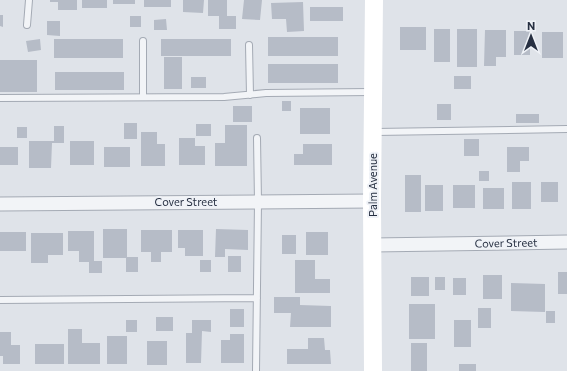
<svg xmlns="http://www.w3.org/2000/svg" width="567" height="371" viewBox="0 0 567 371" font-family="Commissioner,sans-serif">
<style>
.building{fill:#b6bcc7}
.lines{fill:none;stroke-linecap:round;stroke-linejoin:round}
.lane-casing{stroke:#a4aab4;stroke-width:8}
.street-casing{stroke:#a4aab4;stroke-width:15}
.lane{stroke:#f2f4f7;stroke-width:6}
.street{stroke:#f2f4f7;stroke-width:13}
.secondary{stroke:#fff;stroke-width:18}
.labels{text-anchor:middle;stroke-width:4;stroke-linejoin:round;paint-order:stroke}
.street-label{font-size:11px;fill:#273042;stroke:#eff2f7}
</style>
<rect width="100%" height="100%" fill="#dfe3e9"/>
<path class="building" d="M50,0H77V10H58V2H50Z
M82,0H107V8H82Z
M113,0H135V4H113Z
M144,0H171V7H144Z
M183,0H204L203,13L183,12Z
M208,0H227V16H236V29H219V16H208Z
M244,0H262L260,20L242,19Z
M303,2L304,31L287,32L286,19H272L271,3Z
M310,7H343V21H310Z
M0,15H3V27L0,26Z
M130,16H141V27H130Z
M166,19L167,30H154V20Z
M47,21H60V36L47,35Z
M400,27H426V50H400Z
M434,29H450V62H434Z
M457,29H477V67H457Z
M485,30H506V57H496V66H484Z
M514,31H530V55H514Z
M542,32H563V58H542Z
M268,37H338V56H268Z
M40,39L41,50L28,52L26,41Z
M54,39H123V58H54Z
M161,39H231V56H161Z
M164,57H182V89H164Z
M0,60H37V92H0Z
M268,64H338V83H268Z
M55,72H124V90H55Z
M454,76H471V89H454Z
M191,77H206V88H191Z
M282,101H291V111H282Z
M437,104H451V120H437Z
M233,106H252V122H233Z
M300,108H330V134H300Z
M516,114H539V123H516Z
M124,123H137V139H124Z
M196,124H211V136H196Z
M225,125H247V166H215V143H225Z
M54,126H64V143H52L51,168H29V141H54Z
M17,127H27V138H17Z
M141,132H157V144H165V166H141Z
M179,138H195V146H205V165H179Z
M464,139H479V156H464Z
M70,141H94V165H70Z
M303,144H332V165H294V154H303Z
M0,147H18V165H0Z
M104,147H130V167H104Z
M507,147H529V161H520V172H507Z
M479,171H489V181H479Z
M405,175H421V212H405Z
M512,182H531V209H512Z
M541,182H558V202H541Z
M425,185H443V211H425Z
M453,185H475V208H453Z
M483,188H504V209H483Z
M103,229H127V257H138V272H126V258H103Z
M216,229L248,230V250L225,249V257H215Z
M141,230H172V252H161V262H151V252H141Z
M178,230H203V256H185V248H178Z
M68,231H94V261H102V273H89V262H79V251H68Z
M0,232H26V251H0Z
M306,232H328V255H306Z
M31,233H63V255H48V263H31Z
M282,235H296V254H282Z
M228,256H241V272H228Z
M200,260H211V272H200Z
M295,260H315V279H330V293H295Z
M558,272H567V294H558Z
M483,275H502V299H483Z
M411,277H429V296H411Z
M435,277H445V290H435Z
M453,278H466V295H453Z
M511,283L545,284V312L511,311Z
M274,297H300V305L331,306V327H290L291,313H274Z
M409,304H435V339H409Z
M478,308H491V328H478Z
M230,309H244V327H230Z
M546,311H555V323H546Z
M156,317H173V331H156Z
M126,320H137V332H126Z
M192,320H211V332L202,331L201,363H186V333H192Z
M454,320H471V347H454Z
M68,329H82V343H100V364H68Z
M0,332H11V345H20V364H3V356H0Z
M230,334H244V363H221V340H230Z
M107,336H127V364H107Z
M308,338H324L325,350H330L331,364H287V349H308Z
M147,341H167V365H147Z
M411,343H427V371H411Z
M35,344H64V364H35Z
M459,364H476V371H459Z"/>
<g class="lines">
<defs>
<path id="lane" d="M27,25L29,0
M249,45L250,95
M143,97V41
M0,98L224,97L266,93L372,92
M375,132L567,129
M0,300L257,298
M256,371L258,202L257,138"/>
<path id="street" d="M0,204L372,201
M373,245L567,242"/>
</defs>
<use href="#lane" class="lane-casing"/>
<use href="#street" class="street-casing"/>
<use href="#lane" class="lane"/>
<use href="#street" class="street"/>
<path class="secondary" d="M373,371L372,201L374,0"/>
</g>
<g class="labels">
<g class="street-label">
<text transform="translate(373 185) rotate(-90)" y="4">Palm Avenue</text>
<text x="186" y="206">Cover Street</text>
<text transform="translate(506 243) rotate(-1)" y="4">Cover Street</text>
</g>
</g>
<g transform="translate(531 36)" stroke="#eff2f7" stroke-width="3" paint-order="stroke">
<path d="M0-3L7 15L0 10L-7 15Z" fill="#273042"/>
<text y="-6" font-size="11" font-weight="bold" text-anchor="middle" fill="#273042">N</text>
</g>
</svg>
